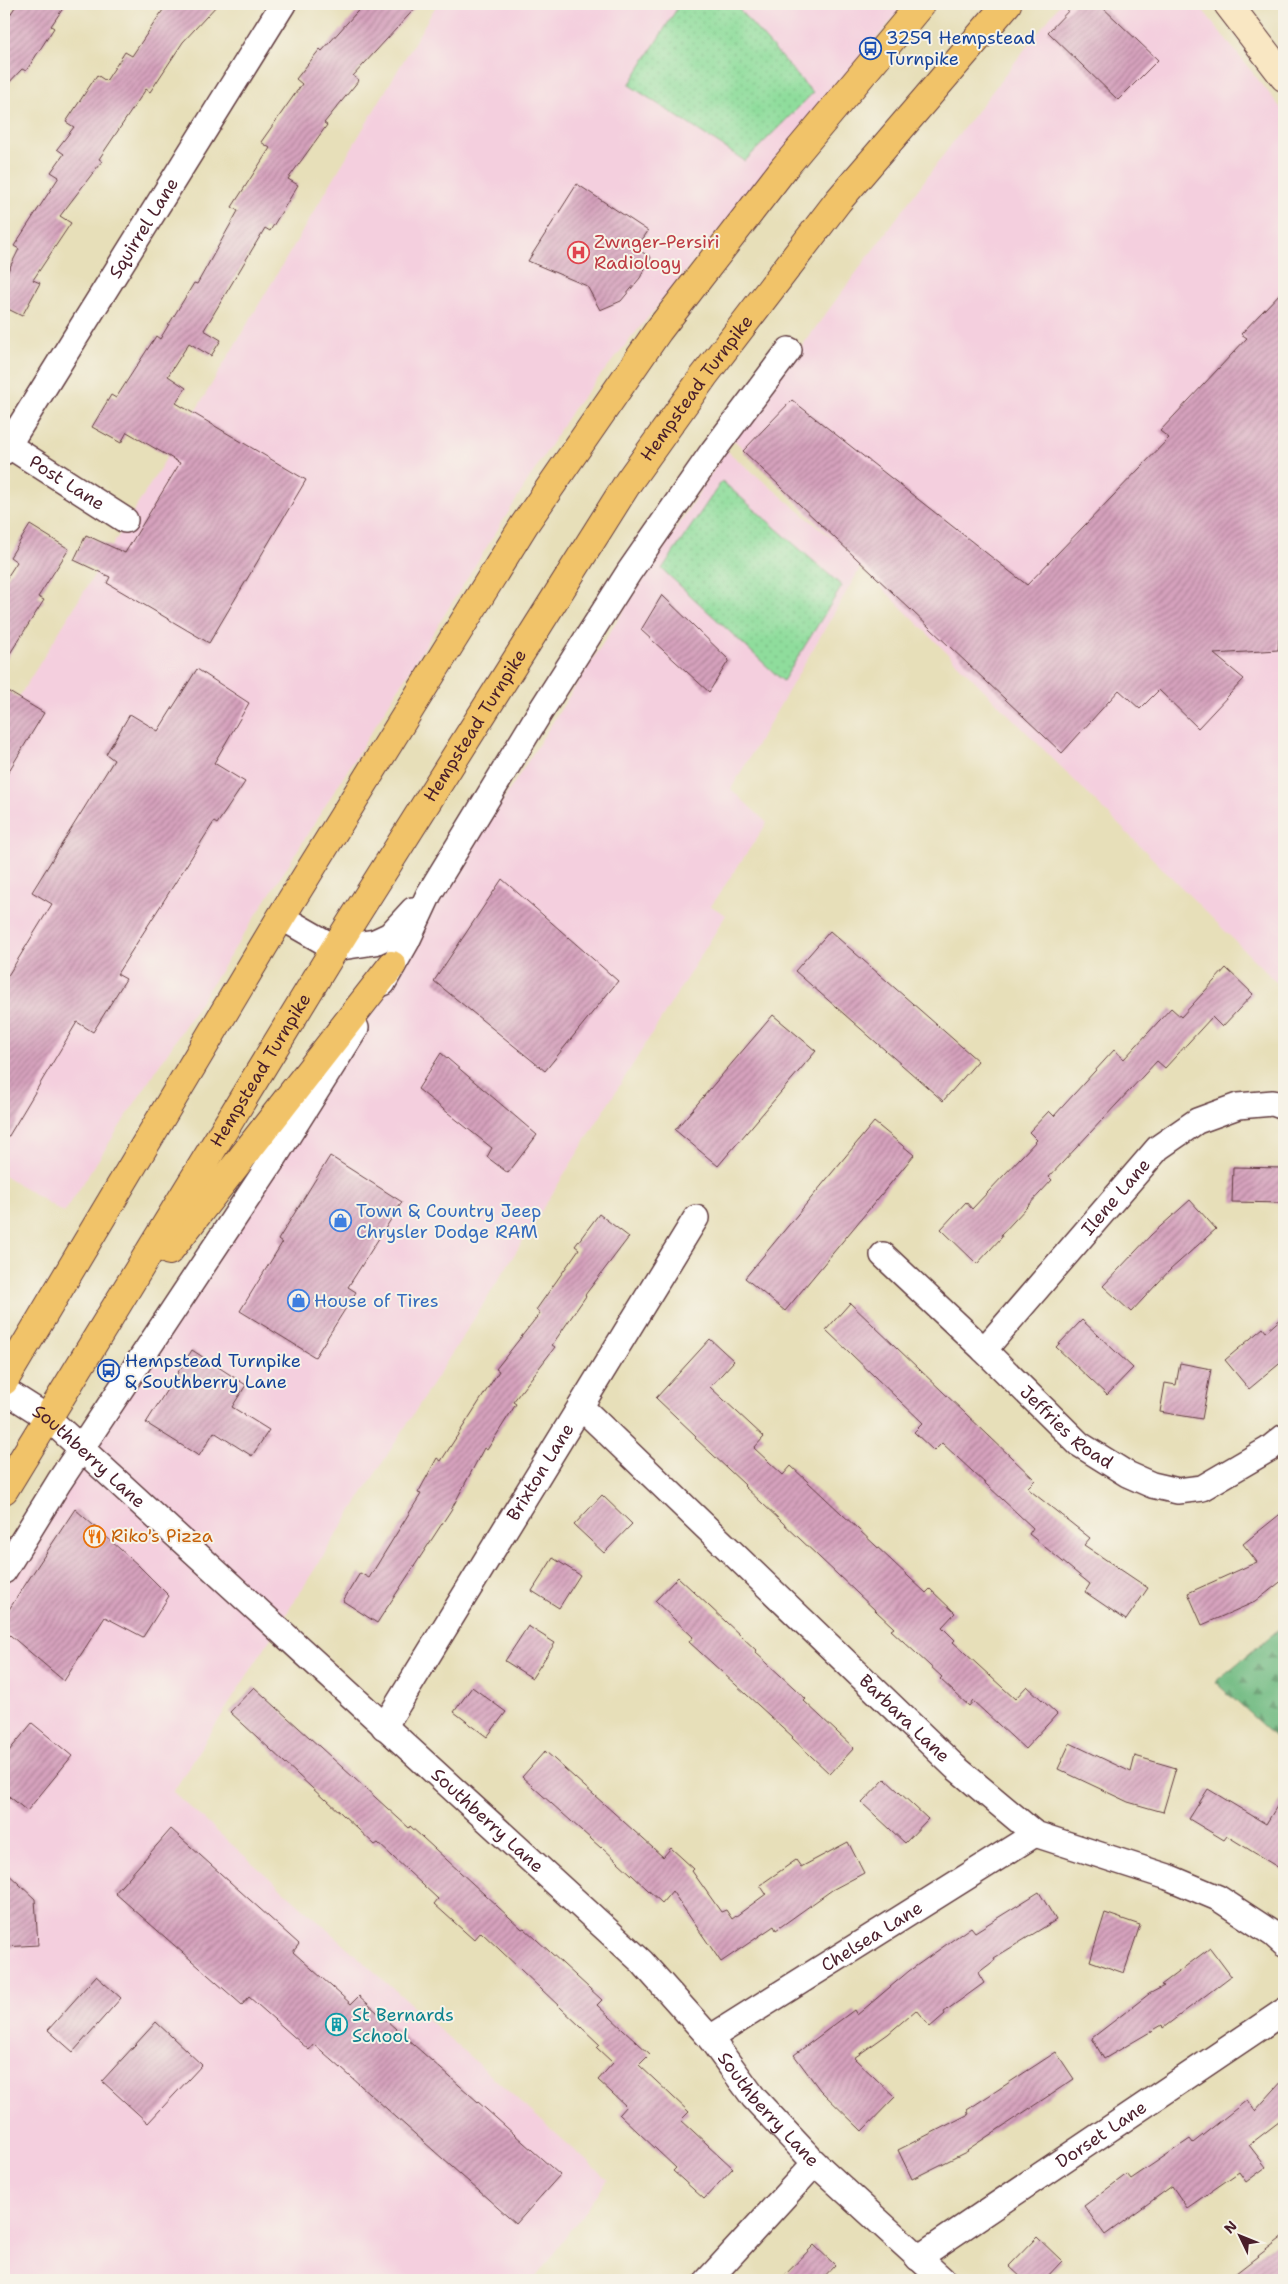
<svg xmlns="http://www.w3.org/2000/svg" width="1288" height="2284" viewBox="0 0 1288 2284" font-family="'Shantell Sans',sans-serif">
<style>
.built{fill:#f4cfde}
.grass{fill:url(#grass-dots);stroke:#6c7e64}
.forest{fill:url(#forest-firs);stroke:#5e6e58}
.building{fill:url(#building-hatch)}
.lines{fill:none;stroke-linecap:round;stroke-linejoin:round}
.minor-casing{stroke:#623c40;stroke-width:28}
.secondary-casing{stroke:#623c40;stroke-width:30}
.primary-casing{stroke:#623c40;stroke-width:30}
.minor{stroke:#fff;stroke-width:25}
.secondary{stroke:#f9e7c3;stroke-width:28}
.primary{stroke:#f1c369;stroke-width:28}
.labels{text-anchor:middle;stroke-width:4;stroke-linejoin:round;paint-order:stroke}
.transit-label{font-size:18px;fill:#164399;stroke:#f7f3e8;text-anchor:start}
.street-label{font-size:18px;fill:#4a1f2b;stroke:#f7f3e8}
.health-label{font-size:18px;fill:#be3a42;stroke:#f7f3e8;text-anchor:start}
.shop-label{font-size:18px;fill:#366cbe;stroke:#f7f3e8;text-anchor:start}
.food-label{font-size:18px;fill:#c56008;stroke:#f7f3e8;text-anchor:start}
.culture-label{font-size:18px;fill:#0d838f;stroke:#f7f3e8;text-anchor:start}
</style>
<defs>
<pattern id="grass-dots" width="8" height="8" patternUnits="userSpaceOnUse" patternTransform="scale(1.25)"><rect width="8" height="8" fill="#8fdd9c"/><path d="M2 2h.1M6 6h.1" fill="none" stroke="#7dbd87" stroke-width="1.8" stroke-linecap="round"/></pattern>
<pattern id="forest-firs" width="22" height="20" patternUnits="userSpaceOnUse" patternTransform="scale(1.25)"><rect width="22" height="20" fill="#73bc84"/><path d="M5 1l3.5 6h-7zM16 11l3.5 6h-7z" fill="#60986c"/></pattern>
<pattern id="building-hatch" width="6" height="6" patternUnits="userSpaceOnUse" patternTransform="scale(1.25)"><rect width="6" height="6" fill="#d6a2bd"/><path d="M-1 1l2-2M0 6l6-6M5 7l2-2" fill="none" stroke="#b0839a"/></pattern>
</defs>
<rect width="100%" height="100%" fill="#f7f3e8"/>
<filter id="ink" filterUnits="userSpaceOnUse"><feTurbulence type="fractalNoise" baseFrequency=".02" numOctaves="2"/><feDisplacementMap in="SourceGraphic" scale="10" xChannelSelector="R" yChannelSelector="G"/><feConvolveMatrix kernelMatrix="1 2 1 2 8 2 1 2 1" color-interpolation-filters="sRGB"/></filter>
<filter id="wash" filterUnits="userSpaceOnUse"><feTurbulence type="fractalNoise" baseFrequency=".0096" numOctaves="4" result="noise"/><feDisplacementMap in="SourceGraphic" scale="20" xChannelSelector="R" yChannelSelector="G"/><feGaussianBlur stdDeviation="1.12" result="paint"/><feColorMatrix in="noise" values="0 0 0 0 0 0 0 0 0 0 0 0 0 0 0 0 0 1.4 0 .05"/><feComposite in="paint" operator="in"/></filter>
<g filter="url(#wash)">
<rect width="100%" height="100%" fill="#e7dfb9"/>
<path class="built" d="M437,4H905L573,409L284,872L64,1213L4,1175V721L204,397Z
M1060,4H1198L1284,112V990L861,567L731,789L767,823L711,906L726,915L491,1292L173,1792L608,2180L534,2280H4V1583L726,450L835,541L733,439L956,138Z"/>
<path class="grass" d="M680,4H734L813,93L745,161L629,85Z
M722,481L842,586L783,681L662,569Z"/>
<path class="forest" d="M1284,1625V1745L1215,1682Z"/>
<g id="blocks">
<path class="building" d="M17,4H66L51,26L54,28L26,71L22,69L4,88V24Z
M167,4H218L183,42L150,92L146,89L99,159L102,161L60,216L71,223L33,280L40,283L22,316L4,307V279L19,249L14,246L59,177L51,172L64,154L57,149L74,127L66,122L97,75L106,81L125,52L132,56Z
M364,4H419L353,76L359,80L324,123L327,125L288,179L298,185L270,231L265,228L204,330L221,340L211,356L189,343L168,376L186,388L176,403L306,480L209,643L107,583L110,577L74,560L86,535L125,553L180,463L127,432L121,443L92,427L111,395L116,398L156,336L160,339L194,283L197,284L238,211L232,207L270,148L261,142L302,84L296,79L320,49L322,51Z
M1075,4H1099L1158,60L1118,100L1048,32Z
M577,184L648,231L636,249L651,257L640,278L621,301L600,310L587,286L528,261Z
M1284,289V639H1279L1278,650L1214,654L1244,679L1198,728L1159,690L1140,709L1119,690L1062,753L743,451L792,400L1027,585L1169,438L1160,431L1247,338L1241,334Z
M30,525L69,549L38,597L44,600L4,663V582L17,562L10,557Z
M662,595L729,660L709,692L641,630Z
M197,669L249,703L214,763L245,782L217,824L214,822L117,974L126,979L93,1032L77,1022L4,1144V982L52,904L32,892L114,760L106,754L130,714L158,731Z
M4,689L44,713L4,779Z
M502,879L618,981L545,1071L434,981Z
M830,931L978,1061L943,1101L795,971Z
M1226,968L1253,994L1222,1027L1212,1017L1165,1068L1157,1061L1049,1177L1052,1180L1001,1235L1002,1237L977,1264L941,1229L966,1202L972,1209L1037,1140L1029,1132L1049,1111L1054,1116L1114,1050L1124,1059L1171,1008L1181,1017Z
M773,1015L816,1051L718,1166L675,1130Z
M441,1053L537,1135L508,1173L487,1157L492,1148L418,1089Z
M874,1122L914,1155L785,1311L745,1278Z
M330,1156L402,1202L348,1287L356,1292L315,1357L240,1311L282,1243L278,1240Z
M1233,1167L1284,1168V1203L1232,1202Z
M1190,1200L1216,1229L1170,1270L1131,1312L1103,1286L1151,1235Z
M599,1214L629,1237L585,1295L586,1296L552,1345L555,1347L513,1402L516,1404L487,1450L484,1448L451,1510L377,1623L343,1601L360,1573L369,1578L421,1494L418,1493L437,1458L441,1461L499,1371L496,1369L540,1313L536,1310L579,1249L575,1246Z
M850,1303L1035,1480L1027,1488L1090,1538L1084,1545L1148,1588L1126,1620L1085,1592L1090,1584L1029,1534L1033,1528L942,1443L934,1451L914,1432L923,1423L826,1330Z
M1284,1316V1360L1249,1389L1225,1360L1263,1328L1266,1332Z
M1082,1320L1133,1368L1107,1395L1056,1347Z
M710,1339L734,1361L710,1387L764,1437L754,1448L783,1475L791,1466L926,1593L930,1589L955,1613L942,1627L955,1640L953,1642L1015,1699L1027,1686L1057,1714L1025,1749L973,1701L969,1706L940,1679L942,1677L891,1630L894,1628L744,1486L745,1485L695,1438L696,1436L656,1398Z
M192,1350L246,1385L232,1407L269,1430L252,1456L214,1432L199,1456L146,1423Z
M1180,1363L1211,1369L1202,1419L1160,1412L1165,1383L1176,1385Z
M602,1495L632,1524L604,1553L574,1525Z
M75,1509L138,1565L169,1596L143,1637L105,1617L64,1681L4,1630V1617Z
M1284,1511V1579L1255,1602L1202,1625L1188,1593L1257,1562L1243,1544Z
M553,1558L580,1575L559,1608L532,1591Z
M678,1577L757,1651L755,1652L806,1699L804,1701L854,1748L830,1774L792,1738L793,1737L689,1642L693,1637L655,1601Z
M528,1626L555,1643L532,1678L505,1661Z
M254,1687L409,1828L410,1826L522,1929L524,1928L602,2000L597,2005L650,2054L639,2065L689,2112L681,2120L733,2168L704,2199L673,2171L676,2168L619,2114L626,2106L598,2080L613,2063L597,2048L600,2045L481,1932L474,1940L434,1904L438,1899L378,1843L375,1845L326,1799L325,1800L230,1712Z
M472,1687L506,1712L487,1737L454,1712Z
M32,1723L72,1756L27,1811L4,1792V1757Z
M1070,1743L1131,1772L1135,1756L1176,1768L1163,1812L1128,1802L1058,1769Z
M545,1751L663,1857L671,1848L694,1869L692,1871L721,1912L726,1910L732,1919L766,1894L760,1885L796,1860L801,1867L848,1842L864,1873L832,1890L776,1930L774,1926L721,1962L672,1891L662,1903L602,1847L601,1848L522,1777Z
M885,1779L928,1819L905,1843L862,1803Z
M1208,1789L1266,1824L1284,1795V1871L1227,1836L1224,1840L1189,1819Z
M171,1829L299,1944L293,1952L351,2004L359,1996L560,2175L516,2224L314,2044L309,2050L249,1997L242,2005L115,1893Z
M4,1870L35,1899L38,1945L4,1947Z
M1039,1892L1056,1920L994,1958L995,1960L978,1973L984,1983L944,2012L945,2014L930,2027L916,2010L888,2034L854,2058L895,2097L862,2131L820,2090L794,2055L854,2010L857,2015L909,1971L971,1927L975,1932Z
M1105,1913L1140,1925L1124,1973L1090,1961Z
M1210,1948L1231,1976L1163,2028L1162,2025L1104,2059L1092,2038L1149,1994L1164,1986L1161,1985Z
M96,1976L121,1998L73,2052L48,2030Z
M156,2022L202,2065L148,2123L102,2081Z
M1056,2052L1074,2079L967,2150L968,2151L912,2179L898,2150L969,2114L967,2110Z
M1284,2079V2118L1249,2145L1266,2167L1246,2182L1239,2172L1187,2208L1172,2186L1105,2235L1084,2206L1127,2174L1131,2179L1190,2139L1193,2143L1247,2100L1255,2111Z
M1284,2236V2280H1227Z
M1037,2237L1062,2261L1044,2280H1024L1009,2266Z
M814,2245L835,2265L821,2280H780Z"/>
</g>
</g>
<g filter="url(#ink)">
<use href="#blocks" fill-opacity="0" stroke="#623c40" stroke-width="1"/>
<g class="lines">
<defs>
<g id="minor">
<path id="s1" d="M8,445L125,520"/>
<path id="s2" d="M4,452L283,4"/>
<path d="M281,917L335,948L375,942L390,935L413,910"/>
<path d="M383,983L407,941L429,894L540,712L629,572L713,451L789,350"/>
<path id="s3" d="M883,1255L984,1350L1079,1444L1127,1474L1152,1485L1178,1491L1202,1488L1269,1449L1284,1437"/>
<path id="s4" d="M984,1350L1158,1148L1197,1121L1238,1106L1273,1103L1284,1107"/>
<path id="s5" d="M4,1390L48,1418L642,1962L710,2038L754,2098L815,2163L943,2280"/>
<path id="s6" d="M581,1407L955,1767L1035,1834L1168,1877L1218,1898L1273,1934L1284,1944"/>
<path d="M4,1571L59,1482L274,1158L356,1028"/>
<path id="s7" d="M384,1727L696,1218"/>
<path id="s8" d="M710,2038L1035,1834"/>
<path id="s9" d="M918,2258L1284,2011"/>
<path d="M708,2280L815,2163"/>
</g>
<path id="secondary" d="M1228,4L1284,77"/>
<g id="primary">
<path d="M169,1251L392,965"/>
<path d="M4,1381L281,917L524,525L658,331L784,168L921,4"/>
<path id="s10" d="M4,1490L335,948L629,481L704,376L838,201L1007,4"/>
</g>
</defs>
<use href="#minor" class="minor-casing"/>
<use href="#secondary" class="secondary-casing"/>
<use href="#primary" class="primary-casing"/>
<use href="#minor" class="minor"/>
<use href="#secondary" class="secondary"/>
<use href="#primary" class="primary"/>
</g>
</g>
<defs>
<symbol id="bus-ring" viewBox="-11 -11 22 22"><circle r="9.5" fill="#f7f3e8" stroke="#1a4fb4" stroke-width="1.5"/><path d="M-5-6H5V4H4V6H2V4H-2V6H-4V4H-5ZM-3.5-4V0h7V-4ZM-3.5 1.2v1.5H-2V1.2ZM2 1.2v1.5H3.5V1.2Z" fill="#1a4fb4"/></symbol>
<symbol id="hospital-ring" viewBox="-11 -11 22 22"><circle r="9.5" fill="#f7f3e8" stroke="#e0444e" stroke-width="1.5"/><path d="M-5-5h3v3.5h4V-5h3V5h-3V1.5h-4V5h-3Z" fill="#e0444e"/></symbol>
<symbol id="shop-ring" viewBox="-11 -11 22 22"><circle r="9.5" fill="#f7f3e8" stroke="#3f7fe0" stroke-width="1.5"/><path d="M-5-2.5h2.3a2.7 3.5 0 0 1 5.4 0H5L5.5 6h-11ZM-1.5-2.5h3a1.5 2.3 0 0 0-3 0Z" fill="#3f7fe0"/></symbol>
<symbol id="restaurant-ring" viewBox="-11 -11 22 22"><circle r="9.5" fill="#f7f3e8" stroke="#e8710a" stroke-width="1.5"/><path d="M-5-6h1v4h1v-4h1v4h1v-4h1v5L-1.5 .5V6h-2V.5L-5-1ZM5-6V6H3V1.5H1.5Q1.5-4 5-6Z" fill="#e8710a"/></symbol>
<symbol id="building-ring" viewBox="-11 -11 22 22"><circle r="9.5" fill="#f7f3e8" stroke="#0f9aa8" stroke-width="1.5"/><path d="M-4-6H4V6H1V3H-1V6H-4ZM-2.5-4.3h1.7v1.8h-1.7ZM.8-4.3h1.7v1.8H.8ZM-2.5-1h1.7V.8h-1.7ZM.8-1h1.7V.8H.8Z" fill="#0f9aa8"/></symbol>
</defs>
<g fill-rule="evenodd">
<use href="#bus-ring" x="858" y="36" width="25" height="25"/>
<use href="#hospital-ring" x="566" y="240" width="25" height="25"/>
<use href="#shop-ring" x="328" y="1208" width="25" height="25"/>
<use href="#shop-ring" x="286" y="1288" width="25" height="25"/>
<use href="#bus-ring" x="96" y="1358" width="25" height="25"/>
<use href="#restaurant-ring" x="82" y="1524" width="25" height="25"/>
<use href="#building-ring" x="324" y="2012" width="25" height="25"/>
</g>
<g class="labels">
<g class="transit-label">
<text x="886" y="44">3259 Hempstead<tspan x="886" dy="21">Turnpike</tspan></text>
<text x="125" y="1367">Hempstead Turnpike<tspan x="125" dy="21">&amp; Southberry Lane</tspan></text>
</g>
<g class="street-label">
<text dy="6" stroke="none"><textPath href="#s2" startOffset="264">Squirrel Lane</textPath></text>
<text dy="6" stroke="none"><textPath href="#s10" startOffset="1302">Hempstead Turnpike</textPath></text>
<text dy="6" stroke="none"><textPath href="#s1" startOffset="70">Post Lane</textPath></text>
<text dy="6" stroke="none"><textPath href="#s10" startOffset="898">Hempstead Turnpike</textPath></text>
<text dy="6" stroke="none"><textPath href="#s10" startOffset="492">Hempstead Turnpike</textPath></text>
<text dy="6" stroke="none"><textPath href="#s4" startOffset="202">Ilene Lane</textPath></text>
<text dy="6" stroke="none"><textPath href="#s3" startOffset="252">Jeffries Road</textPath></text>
<text dy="6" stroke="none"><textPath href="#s5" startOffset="108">Southberry Lane</textPath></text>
<text dy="6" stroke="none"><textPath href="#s7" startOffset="299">Brixton Lane</textPath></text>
<text dy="6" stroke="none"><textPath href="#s6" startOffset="449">Barbara Lane</textPath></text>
<text dy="6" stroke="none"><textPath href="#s5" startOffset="648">Southberry Lane</textPath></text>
<text dy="6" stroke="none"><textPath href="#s8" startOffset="191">Chelsea Lane</textPath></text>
<text dy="6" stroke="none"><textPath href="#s5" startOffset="1052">Southberry Lane</textPath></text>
<text dy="6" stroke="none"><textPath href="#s9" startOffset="221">Dorset Lane</textPath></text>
</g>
<g class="health-label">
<text x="594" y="248">Zwnger-Persiri<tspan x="594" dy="21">Radiology</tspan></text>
</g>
<g class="shop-label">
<text x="356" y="1217">Town &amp; Country Jeep<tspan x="356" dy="21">Chrysler Dodge RAM</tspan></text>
<text x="314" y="1307">House of Tires</text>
</g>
<g class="food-label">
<text x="111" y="1542">Riko's Pizza</text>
</g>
<g class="culture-label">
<text x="352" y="2021">St Bernards<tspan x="352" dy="21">School</tspan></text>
</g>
</g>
<rect width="1288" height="2284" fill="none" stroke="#f7f3e8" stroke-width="20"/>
<g transform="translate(1240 2236) rotate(313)" stroke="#f7f3e8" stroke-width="4" paint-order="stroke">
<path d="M0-4L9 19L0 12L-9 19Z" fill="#4a1f2b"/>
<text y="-8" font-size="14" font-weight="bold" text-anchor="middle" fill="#4a1f2b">N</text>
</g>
</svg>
